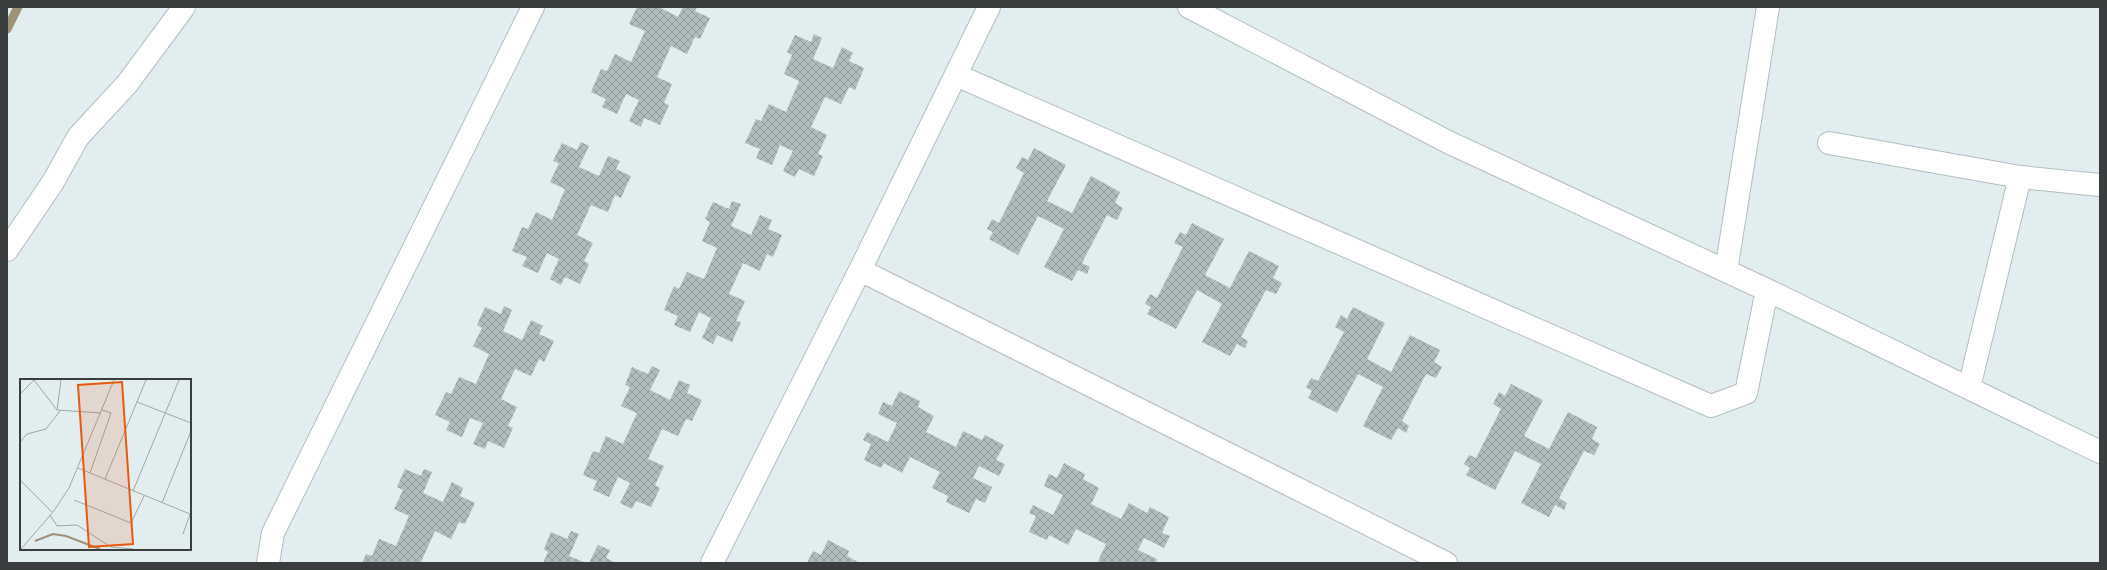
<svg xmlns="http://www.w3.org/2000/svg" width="2107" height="570" viewBox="0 0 2107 570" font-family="Montserrat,sans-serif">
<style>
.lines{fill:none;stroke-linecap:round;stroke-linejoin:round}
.stream{stroke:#9d9176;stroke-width:9}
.building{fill:url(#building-cross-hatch)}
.minor-casing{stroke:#b3bec0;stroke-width:24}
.minor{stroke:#fff;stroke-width:22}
.inset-river{fill:none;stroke:#9d9176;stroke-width:2}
.inset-road{fill:none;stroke:#9ea7a9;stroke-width:1}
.view{fill:#e8590c;fill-opacity:0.15;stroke:#e8590c;stroke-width:2}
.inset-edge{fill:none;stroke:#393d3e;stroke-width:2}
</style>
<defs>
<pattern id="building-cross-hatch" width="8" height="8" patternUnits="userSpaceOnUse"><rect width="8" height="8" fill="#b1bcbe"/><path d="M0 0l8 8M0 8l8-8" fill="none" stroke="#919a9c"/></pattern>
</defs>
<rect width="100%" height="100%" fill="#e2edf0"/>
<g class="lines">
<path class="stream" d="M7,29L18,7"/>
</g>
<path class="building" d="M637,7H659L678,17L683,7H697L695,11L710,18L700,39L695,37L687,54L671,46L657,77L672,84L664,103L669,105L660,125L644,118L641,127L629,121L639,100L626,94L617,114L602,107L606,99L591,92L601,69L607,71L615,54L631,62L645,31L629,24Z
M814,34L822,38L813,59L833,68L842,47L853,53L849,61L864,68L855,90L849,87L841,104L825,97L811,127L827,135L818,154L823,156L814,176L799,169L795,177L783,171L793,151L780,145L772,165L756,158L760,149L745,143L756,119L761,121L769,104L786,112L799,81L784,74L792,55L787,52L795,35L811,42Z
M581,142L589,146L579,167L599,176L608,156L620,161L616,169L631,176L621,198L615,195L608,212L591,205L577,235L593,243L584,261L589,264L580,284L565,277L561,285L550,279L559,259L547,253L538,273L522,266L527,257L512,251L522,227L528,229L536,212L552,220L565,189L550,182L559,163L553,161L562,143L577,150Z
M1034,148L1066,165L1047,201L1072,213L1091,176L1120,192L1115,203L1123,208L1117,220L1107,215L1082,263L1090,267L1087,274L1078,270L1072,281L1044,267L1064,229L1038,216L1018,255L989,239L993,232L987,229L992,219L999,223L1024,173L1016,168L1022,157L1028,160Z
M732,201L741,204L731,226L751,235L760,215L772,220L768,229L782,235L773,257L767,254L760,271L743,263L729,294L745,301L736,321L741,322L732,342L717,335L713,344L702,338L711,318L699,312L690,332L674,325L678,316L664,310L674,286L679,289L687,272L704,279L717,248L702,241L710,222L705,219L713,202L729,209Z
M1192,223L1224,239L1205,275L1230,288L1249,251L1279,266L1273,278L1282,283L1276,294L1266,290L1241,337L1248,341L1245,348L1237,344L1230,356L1202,342L1222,304L1197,290L1176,329L1147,314L1151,307L1145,304L1150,294L1157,298L1183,247L1174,243L1180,232L1186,235Z
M504,306L512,310L503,331L522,340L531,320L543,326L539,334L554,341L544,362L539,359L531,376L515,369L501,399L517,407L508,426L513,428L504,448L488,441L485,449L473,444L483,423L470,418L462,437L446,430L450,422L435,415L446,392L451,394L459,377L476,384L489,354L473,346L482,328L477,325L485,307L501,314Z
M1353,307L1385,323L1367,359L1391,372L1410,335L1440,350L1434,362L1442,367L1436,378L1426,374L1402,421L1409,426L1406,433L1398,428L1391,440L1363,426L1383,387L1358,374L1337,413L1308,398L1312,391L1306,387L1311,378L1318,381L1344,332L1335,327L1341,315L1347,319Z
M652,366L660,370L650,390L670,400L679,380L690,385L687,393L702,400L692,421L686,419L678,436L662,429L648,459L664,466L655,485L660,488L651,507L636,501L632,509L620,503L630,483L618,477L609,497L593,490L597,481L583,475L593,451L599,453L606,436L623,444L637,413L621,406L630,387L625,385L632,367L648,374Z
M1511,384L1543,400L1524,436L1549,449L1568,412L1597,427L1592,439L1600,444L1594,455L1584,451L1559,498L1567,503L1564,510L1555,505L1549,517L1521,503L1541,464L1515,451L1495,490L1466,475L1470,468L1464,464L1469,455L1476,458L1501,409L1493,404L1499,392L1505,396Z
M899,391L920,401L918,407L934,416L926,432L956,447L963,431L982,440L985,435L1004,445L996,460L1005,464L999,476L979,466L973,478L992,487L985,503L976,499L969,513L946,502L948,496L932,488L940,472L910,457L902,473L884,463L881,468L864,460L871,444L863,440L867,432L888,442L897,423L878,414L883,402L892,406Z
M1064,463L1085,474L1083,479L1099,488L1091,504L1121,519L1129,503L1147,513L1150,507L1169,517L1162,533L1170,536L1164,548L1144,538L1138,550L1157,559L1156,563H1103L1098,561L1106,544L1076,529L1068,545L1049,535L1047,540L1029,532L1036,516L1029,513L1033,505L1053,515L1063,495L1044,486L1049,474L1057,478Z
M405,469L421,476L424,469L432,472L423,493L443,502L452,482L463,488L460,496L475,503L465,524L459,522L451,539L435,531L421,562L424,563H362L366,554L372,556L379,539L396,546L409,516L394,509L403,490L397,487Z
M571,531L579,534L569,556L586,563H543L548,552L544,549L551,532L567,539Z
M828,540L849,551L847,556L860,563H807L813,551L821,555Z
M598,545L610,550L606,558L616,563H589Z"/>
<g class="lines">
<defs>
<path id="minor" d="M1189,7L1448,142L1767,290L2100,452
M956,75L1711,406L1746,393L1767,290
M1829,143L2020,177
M7,250L53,182L78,137L127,84L184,7
M860,270L1446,563
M1726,271L1768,7
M1969,388L2020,177L2100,185
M268,563L273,533L533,7
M712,563L860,270L989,7"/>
</defs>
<use href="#minor" class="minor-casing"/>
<use href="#minor" class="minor"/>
</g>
<g transform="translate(20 379)">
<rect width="171" height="171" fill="#e2edf0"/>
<path class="inset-river" d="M15,162L33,155L46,157L80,170"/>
<path class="inset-road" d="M14,1L37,31L81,34M0,15L14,1M117,23L171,44M37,31L41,1M0,63L7,55L26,50L40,32M58,89L170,135M70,94L91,34L82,31M85,100L126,1M0,101L32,133M113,112L159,1M54,121L111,144L124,117M142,124L171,52M30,136L37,147L57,146L91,168L113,170M163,155L171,133M1,170L33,133L49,109L94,1"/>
<path class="view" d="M102,3L113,165L69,168L58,6Z"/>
<rect width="171" height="171" class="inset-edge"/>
</g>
<rect width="2107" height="570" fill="none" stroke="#393d3e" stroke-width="16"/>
</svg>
